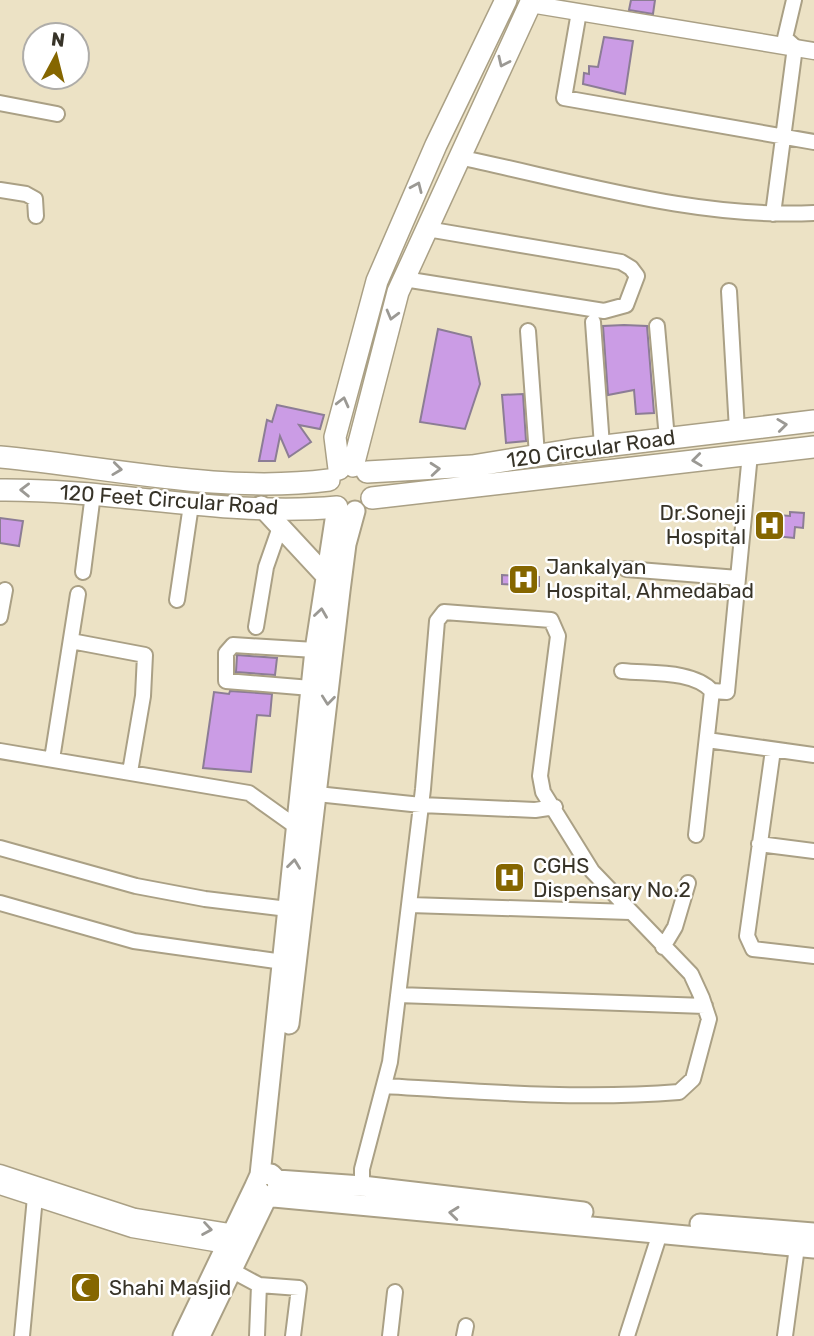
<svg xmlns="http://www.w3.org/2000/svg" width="814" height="1336" viewBox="0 0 814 1336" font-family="Rubik,sans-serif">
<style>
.building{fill:#cb9ce5;stroke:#8c7d95;stroke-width:2}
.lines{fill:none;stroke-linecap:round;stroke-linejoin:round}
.minor-casing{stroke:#aaa085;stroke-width:18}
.tertiary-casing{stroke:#aaa085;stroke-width:19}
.secondary-casing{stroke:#aaa085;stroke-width:23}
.primary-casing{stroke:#aaa085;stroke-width:24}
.minor{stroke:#fff;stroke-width:14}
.tertiary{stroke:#fff;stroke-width:16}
.secondary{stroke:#fff;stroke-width:19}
.primary{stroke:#fff;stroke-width:21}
.oneway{stroke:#9b9994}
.labels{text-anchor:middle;stroke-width:5;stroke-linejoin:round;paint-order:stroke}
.street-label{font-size:21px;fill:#373328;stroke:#fff}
.poi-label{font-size:21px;fill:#373328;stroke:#fff;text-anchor:start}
</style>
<rect width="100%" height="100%" fill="#ece2c5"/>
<path class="building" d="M631,0H655L653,14L629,10Z
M604,37L633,41L625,94L583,84L584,73L589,74V66L598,67Z
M624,325L647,326L654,413L636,414L634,390L608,395L603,326Z
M438,329L471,337L480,384L465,429L420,422Z
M523,394L526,441L506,443L502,395Z
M277,405L324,415L320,429L299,425L311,442L289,457L280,436L275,461H259L267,420L272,422Z
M790,512L804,513L803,528L795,527L794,538L765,535L766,514L790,516Z
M0,518L23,521L19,546L0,543Z
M502,575L539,577V586L502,584Z
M237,655L277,658L275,675L236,672Z
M230,691L272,694L270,716L257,715L251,772L203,768L214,692L229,694Z
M500,871L524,873L523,887L499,885Z"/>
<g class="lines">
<defs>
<path id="minor" d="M579,12L564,98L814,142
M0,103L57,114
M458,157C574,181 694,219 814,213
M0,190L26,194L35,199L36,216
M773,214L795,47L785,38L794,0
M404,279L604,311L626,305L637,276L631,268L621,262L427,229
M729,291L737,430
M593,322L602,446
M657,326L667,439
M528,331L537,455
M626,569L738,578
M83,572L93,494
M177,600L191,505
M0,617L5,590
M256,627L266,567L280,527
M71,641L145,655L143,696L130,772
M622,671C650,674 693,670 712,691
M311,688L226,681V653L233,645L315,650
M707,740L814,755
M773,750L747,936L753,949L814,956
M0,751L249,793L298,828
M52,759L78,594
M317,794L421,805L535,810L555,807
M696,835L712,691L727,692L750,454
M759,844L814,851
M0,848L136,886L205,899L288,909
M0,903L134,941L283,962
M410,905L630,912
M663,947L675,927L688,883
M398,995L705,1006
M362,1186V1169L390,1062L423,789L437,621L444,612L551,620L558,636L540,776L543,792L592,871L691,974L702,998L709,1019L693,1079L679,1092C581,1100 483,1092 385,1086
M231,1270L259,1285L257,1336
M259,1285L299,1288L293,1336
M22,1336L35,1197
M390,1336L395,1292
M464,1336L466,1326
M627,1336L660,1233
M785,1336L797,1247"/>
<path id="tertiary" d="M530,4L814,51
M0,1173L135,1217L241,1234
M0,1186L132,1229L238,1247"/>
<path id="secondary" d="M261,506L326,576
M289,1024L340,591L346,544L355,511
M260,1175L315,650L337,507
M277,1180L362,1186L583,1212
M273,1195L278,1188L277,1180L271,1174L260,1175L255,1186L263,1196L814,1248
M700,1224L814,1233
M183,1336L255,1186
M200,1336L267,1197"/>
<path id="primary" d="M0,457C108,467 222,494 329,480
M353,466L398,292L532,0
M339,469L335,437L377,281L436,145L506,0
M367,472L472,466L571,450L814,421
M0,490C113,489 225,517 337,507
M372,498L814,447"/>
</defs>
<use href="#minor" class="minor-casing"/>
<use href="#tertiary" class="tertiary-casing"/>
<use href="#secondary" class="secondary-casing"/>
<use href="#primary" class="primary-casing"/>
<use href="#minor" class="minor"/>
<use href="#tertiary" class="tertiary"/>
<use href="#secondary" class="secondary"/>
<use href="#primary" class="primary"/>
</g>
<defs><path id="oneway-chevron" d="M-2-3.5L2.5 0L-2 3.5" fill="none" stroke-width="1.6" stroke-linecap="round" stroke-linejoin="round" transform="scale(1.75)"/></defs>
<g class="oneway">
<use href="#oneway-chevron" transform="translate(503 62) rotate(115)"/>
<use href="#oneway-chevron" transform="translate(417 187) rotate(-66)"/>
<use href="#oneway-chevron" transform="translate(392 315) rotate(105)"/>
<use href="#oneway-chevron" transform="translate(343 402) rotate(-76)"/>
<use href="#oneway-chevron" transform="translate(782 425) rotate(-7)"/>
<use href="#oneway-chevron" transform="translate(697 460) rotate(173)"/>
<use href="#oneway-chevron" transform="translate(117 469) rotate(7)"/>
<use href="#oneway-chevron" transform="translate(435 469) rotate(-5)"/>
<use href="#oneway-chevron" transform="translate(25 490) rotate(-179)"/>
<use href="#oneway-chevron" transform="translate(321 613) rotate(-82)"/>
<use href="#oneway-chevron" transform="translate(328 700) rotate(96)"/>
<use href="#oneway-chevron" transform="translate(294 864) rotate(-83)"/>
<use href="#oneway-chevron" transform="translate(454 1213) rotate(-174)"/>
<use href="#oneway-chevron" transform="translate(207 1229) rotate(9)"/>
</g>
<defs>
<symbol id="hospital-square" viewBox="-11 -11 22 22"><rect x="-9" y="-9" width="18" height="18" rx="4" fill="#856600" stroke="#fff"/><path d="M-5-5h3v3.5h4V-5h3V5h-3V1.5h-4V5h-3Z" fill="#fff"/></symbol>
<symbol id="mosque-square" viewBox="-11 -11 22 22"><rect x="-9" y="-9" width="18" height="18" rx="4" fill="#856600" stroke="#fff"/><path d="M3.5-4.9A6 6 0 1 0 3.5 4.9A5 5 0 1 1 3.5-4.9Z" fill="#fff"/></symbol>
</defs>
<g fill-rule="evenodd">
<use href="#hospital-square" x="752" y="508" width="35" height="35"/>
<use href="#hospital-square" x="506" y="562" width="35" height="35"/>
<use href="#hospital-square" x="492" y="860" width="35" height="35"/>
<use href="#mosque-square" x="68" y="1270" width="35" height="35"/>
</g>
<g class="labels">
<g class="street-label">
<text transform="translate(591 449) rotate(-8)" y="7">120 Circular Road</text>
<text transform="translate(169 500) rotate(4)" y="7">120 Feet Circular Road</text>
</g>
<g class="poi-label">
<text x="746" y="520" text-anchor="end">Dr.Soneji<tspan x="746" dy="24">Hospital</tspan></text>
<text x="546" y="574">Jankalyan<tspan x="546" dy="24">Hospital, Ahmedabad</tspan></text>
<text x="533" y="873">CGHS<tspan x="533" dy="24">Dispensary No.2</tspan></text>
<text x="109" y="1295">Shahi Masjid</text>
</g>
</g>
<g transform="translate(56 56) rotate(7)"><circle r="33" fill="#ffffff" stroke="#afada9" stroke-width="2"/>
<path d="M0-5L12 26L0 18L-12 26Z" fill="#856600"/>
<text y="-10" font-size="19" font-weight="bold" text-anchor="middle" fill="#373328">N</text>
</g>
</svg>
